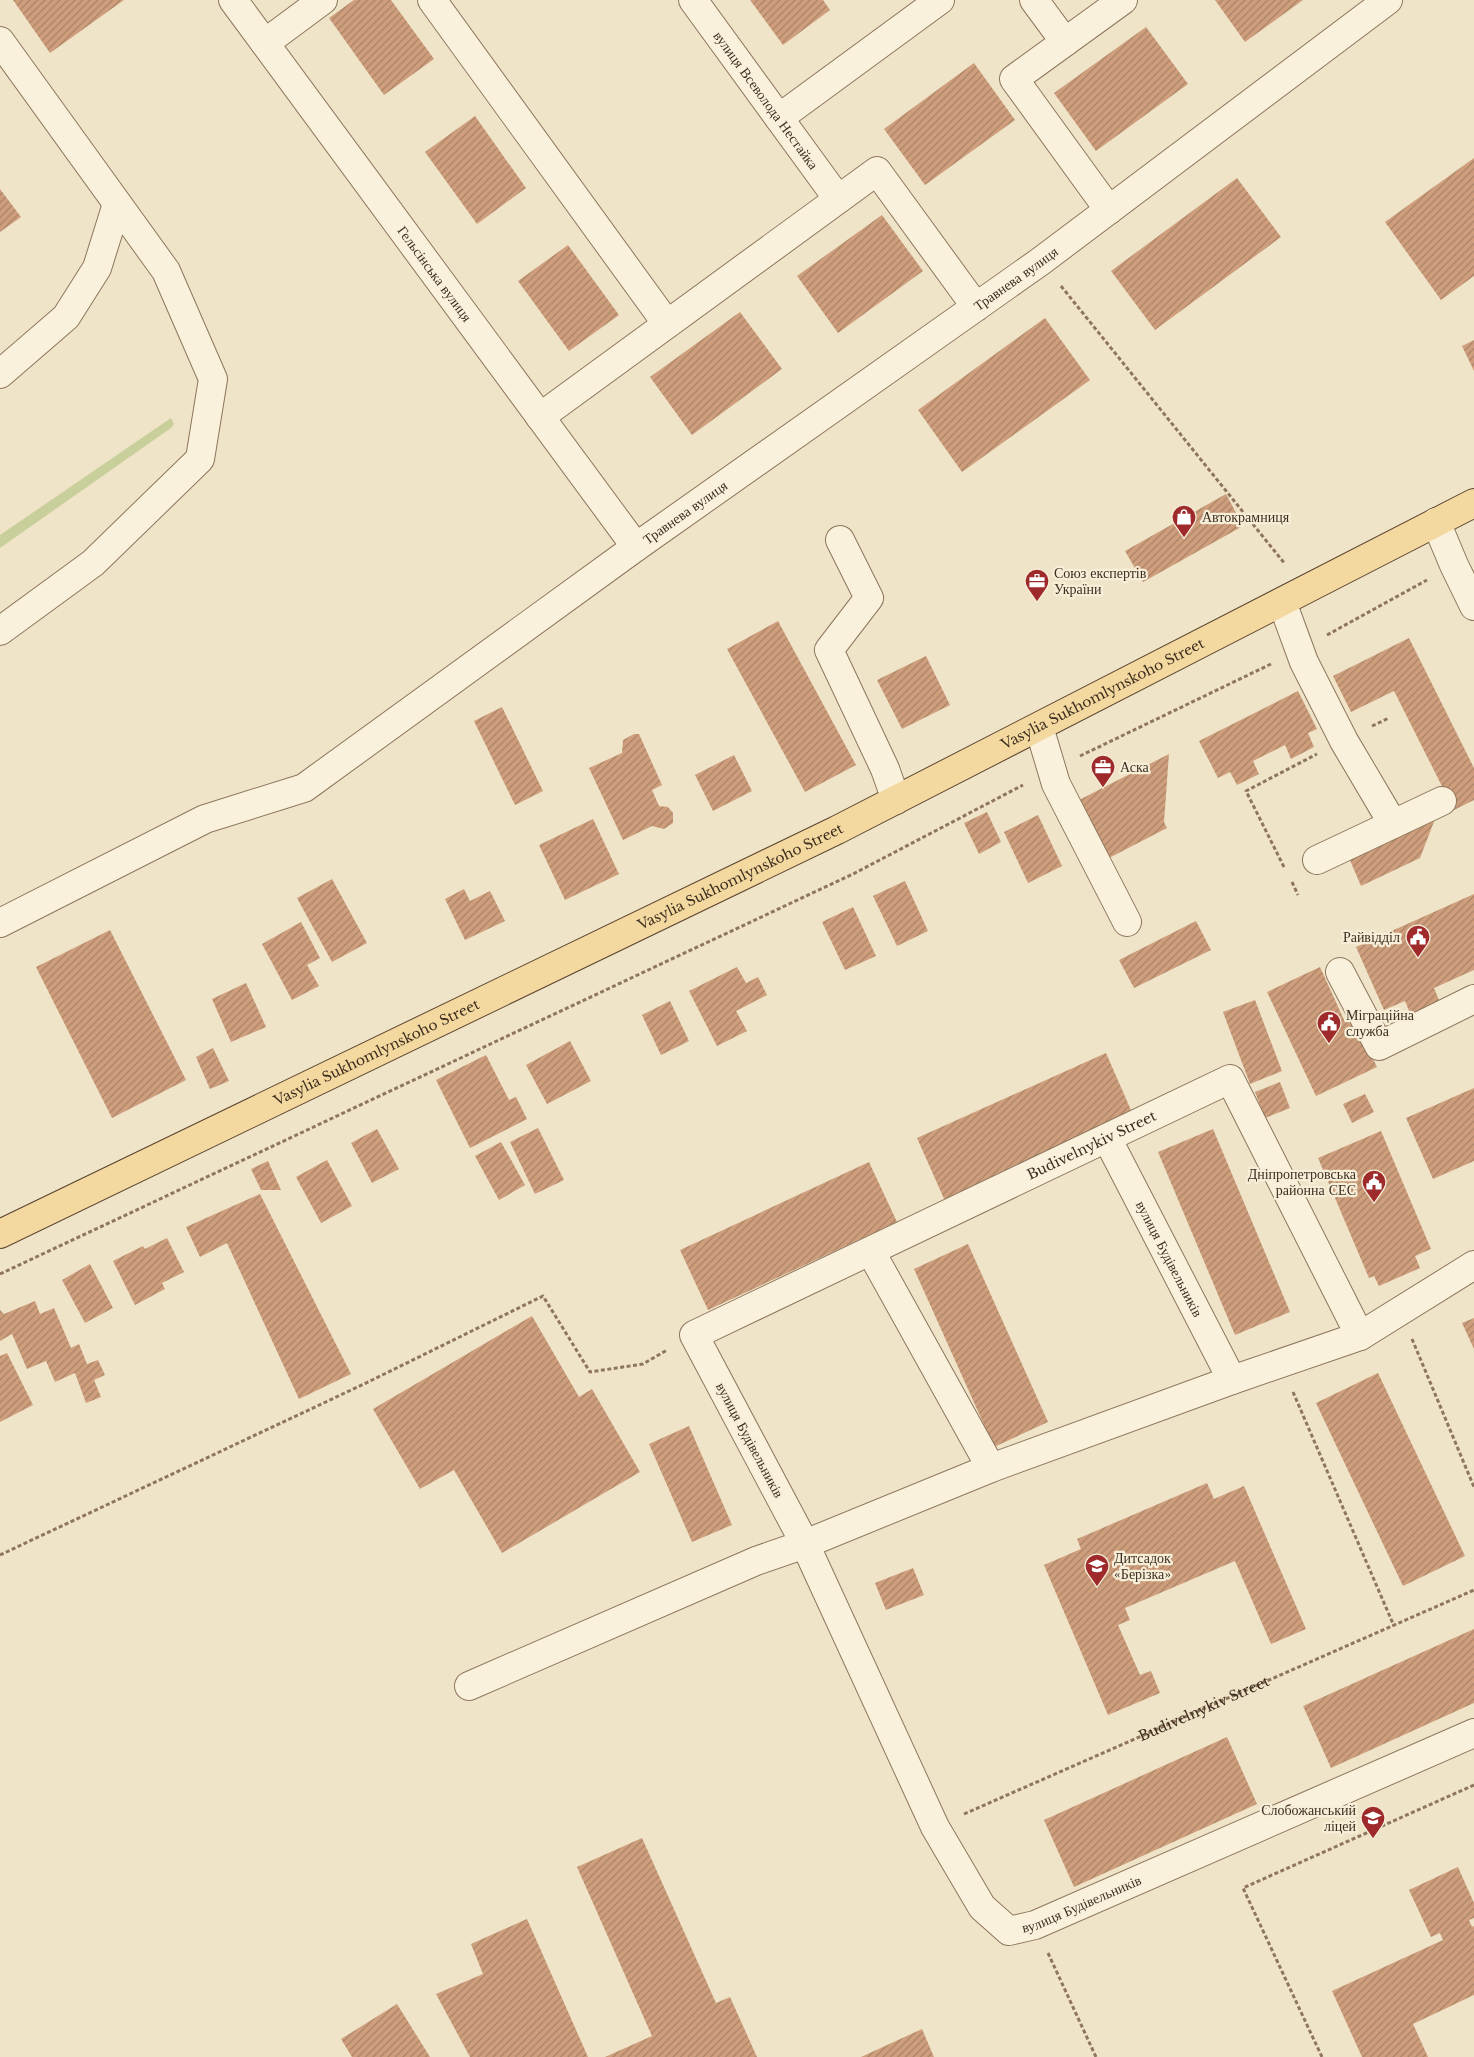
<svg xmlns="http://www.w3.org/2000/svg" width="1474" height="2057" viewBox="0 0 1474 2057" font-family="'Libre Baskerville',serif">
<style>
.green{fill:#c9cf9b}
.building{fill:url(#building-hatch)}
.lines{fill:none;stroke-linecap:round;stroke-linejoin:round}
.minor-casing{stroke:#8d765c;stroke-width:30}
.major-casing{stroke:#5b4430;stroke-width:30}
.path{stroke:#8d765c;stroke-width:3;stroke-dasharray:4 2.5;stroke-linecap:butt}
.minor{stroke:#faf1dc;stroke-width:28}
.major{stroke:#f3d9a0;stroke-width:28}
.labels{text-anchor:middle;stroke-width:4.5;stroke-linejoin:round;paint-order:stroke}
.street-label{font-size:14px;fill:#3d2e20;stroke:#f7eed8}
.poi-label{font-size:14px;fill:#3d2e20;stroke:#f7eed8;text-anchor:start}
</style>
<defs>
<pattern id="building-hatch" width="6" height="6" patternUnits="userSpaceOnUse" patternTransform="scale(1.25)"><rect width="6" height="6" fill="#cf9f7d"/><path d="M-1 1l2-2M0 6l6-6M5 7l2-2" fill="none" stroke="#a98266"/></pattern>
</defs>
<rect width="100%" height="100%" fill="#f0e4c8"/>
<path class="green" d="M171,418L174,424L171,428L0,548V535Z"/>
<path class="building" d="M13,0H124L50,53Z
M354,0H391L434,59L384,95L329,18Z
M750,0H823L830,10L783,45Z
M1215,0H1303L1245,42Z
M1146,27L1188,84L1096,151L1054,93Z
M974,63L1015,120L925,185L884,129Z
M475,116L526,188L477,224L425,152Z
M1474,158V276L1441,300L1385,222Z
M1237,178L1281,237L1155,330L1111,271Z
M0,189L21,217L0,232Z
M882,215L923,271L838,333L797,276Z
M568,245L619,315L569,351L518,281Z
M740,312L782,369L692,435L650,377Z
M1045,318L1090,380L962,472L918,410Z
M1474,340V371L1462,346Z
M1226,494L1243,526L1143,582L1125,551Z
M778,621L856,765L805,792L727,649Z
M1409,638L1474,768V800L1454,810L1394,691L1351,712L1333,676Z
M926,656L950,705L902,729L877,680Z
M1298,691L1317,729L1308,733L1314,747L1291,759L1285,745L1253,761L1259,774L1237,785L1230,772L1218,778L1199,741Z
M502,707L543,791L515,805L474,721Z
M634,734H639L662,785L652,790L659,806L668,807L673,813V823L664,829L652,826L623,840L589,768L622,753L623,740Z
M1169,754L1164,822L1167,828L1107,859L1077,801Z
M734,755L752,791L713,811L695,775Z
M987,812L1001,842L979,854L964,823Z
M1038,815L1062,866L1028,883L1004,832Z
M593,819L619,874L565,900L539,845Z
M1435,819L1420,858L1361,886L1349,858Z
M332,879L367,943L332,962L297,898Z
M905,881L928,931L897,946L873,896Z
M464,889L470,901L490,891L505,921L465,940L445,899Z
M1474,894V970L1434,988L1441,1005L1412,1018L1405,1001L1384,1010L1356,947Z
M853,907L876,956L845,970L822,922Z
M1196,921L1211,950L1134,988L1119,960Z
M301,922L320,958L307,965L319,986L292,1000L262,944Z
M110,930L186,1080L112,1118L36,967Z
M737,967L746,983L758,977L767,995L736,1011L747,1031L717,1046L689,991Z
M1320,967L1345,1022L1353,1018L1377,1067L1316,1096L1267,992Z
M246,983L266,1027L231,1042L212,999Z
M1255,1000L1282,1071L1250,1084L1223,1012Z
M670,1001L689,1041L661,1055L642,1015Z
M570,1041L591,1081L547,1104L526,1065Z
M213,1048L229,1081L210,1089L196,1057Z
M1106,1053L1134,1117L945,1201L917,1138Z
M486,1055L509,1100L516,1097L527,1119L470,1148L436,1080Z
M1280,1082L1290,1108L1265,1118L1255,1092Z
M1474,1088V1161L1433,1179L1406,1118Z
M1365,1094L1374,1112L1352,1123L1343,1104Z
M538,1128L564,1180L535,1194L510,1142Z
M377,1129L399,1169L372,1183L351,1143Z
M1213,1129L1290,1312L1235,1335L1158,1152Z
M1381,1131L1431,1249L1415,1256L1420,1268L1379,1286L1374,1276L1369,1278L1318,1158Z
M501,1142L525,1185L499,1200L475,1156Z
M327,1160L352,1206L321,1223L296,1177Z
M268,1161L281,1190H261L251,1169Z
M869,1162L897,1222L708,1310L680,1250Z
M260,1194L351,1374L299,1399L227,1243L200,1257L186,1227Z
M167,1238L184,1272L162,1283L165,1289L135,1305L113,1261L143,1246L145,1249Z
M968,1244L1048,1422L994,1447L914,1269Z
M90,1264L113,1308L85,1323L62,1280Z
M35,1301L40,1314L54,1308L71,1348L79,1344L87,1364L98,1360L105,1375L94,1380L101,1397L86,1403L75,1373L55,1382L46,1361L27,1369L12,1334L0,1341V1310L4,1314Z
M532,1316L579,1397L592,1389L640,1472L502,1553L454,1470L420,1489L373,1409Z
M1474,1318V1349L1462,1323Z
M7,1353L33,1405L0,1422V1356Z
M1378,1373L1465,1556L1403,1586L1316,1403Z
M689,1426L732,1525L692,1542L649,1444Z
M1207,1483L1214,1499L1244,1486L1306,1629L1271,1644L1235,1561L1125,1608L1130,1620L1118,1625L1140,1675L1151,1671L1160,1693L1108,1715L1044,1565L1081,1549L1077,1539Z
M913,1568L924,1595L886,1610L875,1583Z
M1474,1629V1703L1331,1768L1303,1706Z
M1227,1737L1257,1804L1074,1887L1044,1820Z
M642,1838L716,2003L730,1997L757,2057H605L652,2036L577,1867Z
M1458,1867L1474,1903V1918L1469,1920L1472,1927L1474,1926V1995L1413,2024L1428,2057H1362L1332,1991L1443,1940L1440,1933L1431,1937L1409,1890Z
M527,1919L588,2057H470L436,1994L483,1974L471,1944Z
M397,2004L430,2057H352L341,2039Z
M922,2029L934,2057H861Z"/>
<g class="lines">
<defs>
<g id="minor">
<path id="s2" d="M233,0L636,547"/>
<path d="M432,0L667,324"/>
<path id="s3" d="M693,0L838,199"/>
<path d="M1034,0L1065,42"/>
<path d="M0,41L166,271L213,379L200,459L93,563L0,631"/>
<path d="M265,43L323,0"/>
<path d="M779,118L940,0"/>
<path d="M1109,210L1014,79L1123,0"/>
<path d="M0,374L66,317L97,268L117,204"/>
<path d="M540,417L877,171L976,307"/>
<path d="M1436,522L1454,565L1474,606"/>
<path d="M840,540L869,598L829,650L885,769L896,800"/>
<path d="M1282,602L1304,662L1344,741L1393,824"/>
<path d="M1039,727L1056,784L1127,922"/>
<path d="M1317,860L1442,801"/>
<path id="s4" d="M0,923L205,819L304,788L636,547L1041,261L1388,0"/>
<path d="M1340,972L1379,1046L1474,999"/>
<path id="s5" d="M1107,1138L1232,1380"/>
<path d="M871,1252L991,1468"/>
<path id="s6" d="M1474,1265L1360,1336L1232,1380L991,1468L805,1544L935,1827L982,1907L1009,1931L1035,1925L1474,1733"/>
<path id="s7" d="M469,1686L756,1561L805,1544L694,1335L1230,1079L1360,1336"/>
</g>
<g id="major">
<path id="s8" d="M0,1234L837,830L1474,503"/>
</g>
</defs>
<use href="#minor" class="minor-casing"/>
<use href="#major" class="major-casing"/>
<g class="path">
<path d="M1061,286L1285,564"/>
<path d="M1327,635L1427,580"/>
<path d="M1372,726L1389,718"/>
<path d="M1080,756L1271,664"/>
<path d="M1284,867L1246,791L1317,754"/>
<path d="M1292,882L1298,895"/>
<path d="M0,1274L853,874L1023,785"/>
<path d="M1412,1339L1474,1487"/>
<path d="M1293,1392L1394,1626"/>
<path d="M0,1555L364,1384L543,1296L590,1372L643,1364L667,1350"/>
<path id="s1" d="M964,1814L1474,1590"/>
<path d="M1048,1953L1096,2057"/>
<path d="M1322,2057L1243,1888L1474,1785"/>
</g>
<use href="#minor" class="minor"/>
<use href="#major" class="major"/>
</g>
<defs>
<symbol id="shop-pin" viewBox="-11 -11 22 30"><path d="M0 17L-7.5 6A9.5 9.5 0 1 1 7.5 6Z" fill="#9e2a2b" stroke="#f7eed8"/><path d="M-5-2.5h2.3a2.7 3.5 0 0 1 5.4 0H5L5.5 6h-11ZM-1.5-2.5h3a1.5 2.3 0 0 0-3 0Z" fill="#fff"/></symbol>
<symbol id="office-pin" viewBox="-11 -11 22 30"><path d="M0 17L-7.5 6A9.5 9.5 0 1 1 7.5 6Z" fill="#9e2a2b" stroke="#f7eed8"/><path d="M-6-3h4V-5.5h4V-3h4V5H-6ZM-1-4.5V-3h2v-1.5ZM-6 0V1H6V0Z" fill="#fff"/></symbol>
<symbol id="civic-pin" viewBox="-11 -11 22 30"><path d="M0 17L-7.5 6A9.5 9.5 0 1 1 7.5 6Z" fill="#9e2a2b" stroke="#f7eed8"/><path d="M-.6-6.5H3V-4.5H.6V-3L4-1V1h2V6H-6V1h2V-1L-.6-3ZM-1.2 2.5V6h2.4V2.5Z" fill="#fff"/></symbol>
<symbol id="school-pin" viewBox="-11 -11 22 30"><path d="M0 17L-7.5 6A9.5 9.5 0 1 1 7.5 6Z" fill="#9e2a2b" stroke="#f7eed8"/><path d="M0-5L7-2L0 1L-7-2ZM-4 1L0 2.5L4 1V4Q0 6-4 4Z" fill="#fff"/></symbol>
</defs>
<g fill-rule="evenodd">
<use href="#shop-pin" x="1170" y="503" width="28" height="38"/>
<use href="#office-pin" x="1023" y="567" width="28" height="38"/>
<use href="#office-pin" x="1089" y="753" width="28" height="38"/>
<use href="#civic-pin" x="1404" y="923" width="28" height="38"/>
<use href="#civic-pin" x="1315" y="1009" width="28" height="38"/>
<use href="#civic-pin" x="1360" y="1168" width="28" height="38"/>
<use href="#school-pin" x="1083" y="1552" width="28" height="38"/>
<use href="#school-pin" x="1359" y="1804" width="28" height="38"/>
</g>
<g class="labels">
<g class="street-label">
<text dy="5" stroke="none"><textPath href="#s3" startOffset="124">вулиця Всеволода Нестайка</textPath></text>
<text dy="5" stroke="none"><textPath href="#s2" startOffset="340">Гельсінська вулиця</textPath></text>
<text dy="5" stroke="none"><textPath href="#s4" startOffset="1209">Травнева вулиця</textPath></text>
<text dy="5" stroke="none"><textPath href="#s4" startOffset="804">Травнева вулиця</textPath></text>
<text dy="5" stroke="none"><textPath href="#s8" startOffset="1228">Vasylia Sukhomlynskoho Street</textPath></text>
<text dy="5" stroke="none"><textPath href="#s8" startOffset="822">Vasylia Sukhomlynskoho Street</textPath></text>
<text dy="5" stroke="none"><textPath href="#s8" startOffset="418">Vasylia Sukhomlynskoho Street</textPath></text>
<text dy="5" stroke="none"><textPath href="#s7" startOffset="1042">Budivelnykiv Street</textPath></text>
<text dy="5" stroke="none"><textPath href="#s5" startOffset="136">вулиця Будівельників</textPath></text>
<text transform="translate(750 1440) rotate(62)" y="5">вулиця Будівельників</text>
<text dy="5" stroke="none"><textPath href="#s1" startOffset="262">Budivelnykiv Street</textPath></text>
<text dy="5" stroke="none"><textPath href="#s6" startOffset="1245">вулиця Будівельників</textPath></text>
</g>
<g class="poi-label">
<text x="1202" y="522">Автокрамниця</text>
<text x="1054" y="578">Союз експертів<tspan x="1054" dy="16">України</tspan></text>
<text x="1120" y="772">Аска</text>
<text x="1400" y="942" text-anchor="end">Райвідділ</text>
<text x="1346" y="1020">Міграційна<tspan x="1346" dy="16">служба</tspan></text>
<text x="1356" y="1179" text-anchor="end">Дніпропетровська<tspan x="1356" dy="16">районна СЕС</tspan></text>
<text x="1114" y="1563">Дитсадок<tspan x="1114" dy="16">«Берізка»</tspan></text>
<text x="1356" y="1815" text-anchor="end">Слобожанський<tspan x="1356" dy="16">ліцей</tspan></text>
</g>
</g>
</svg>
